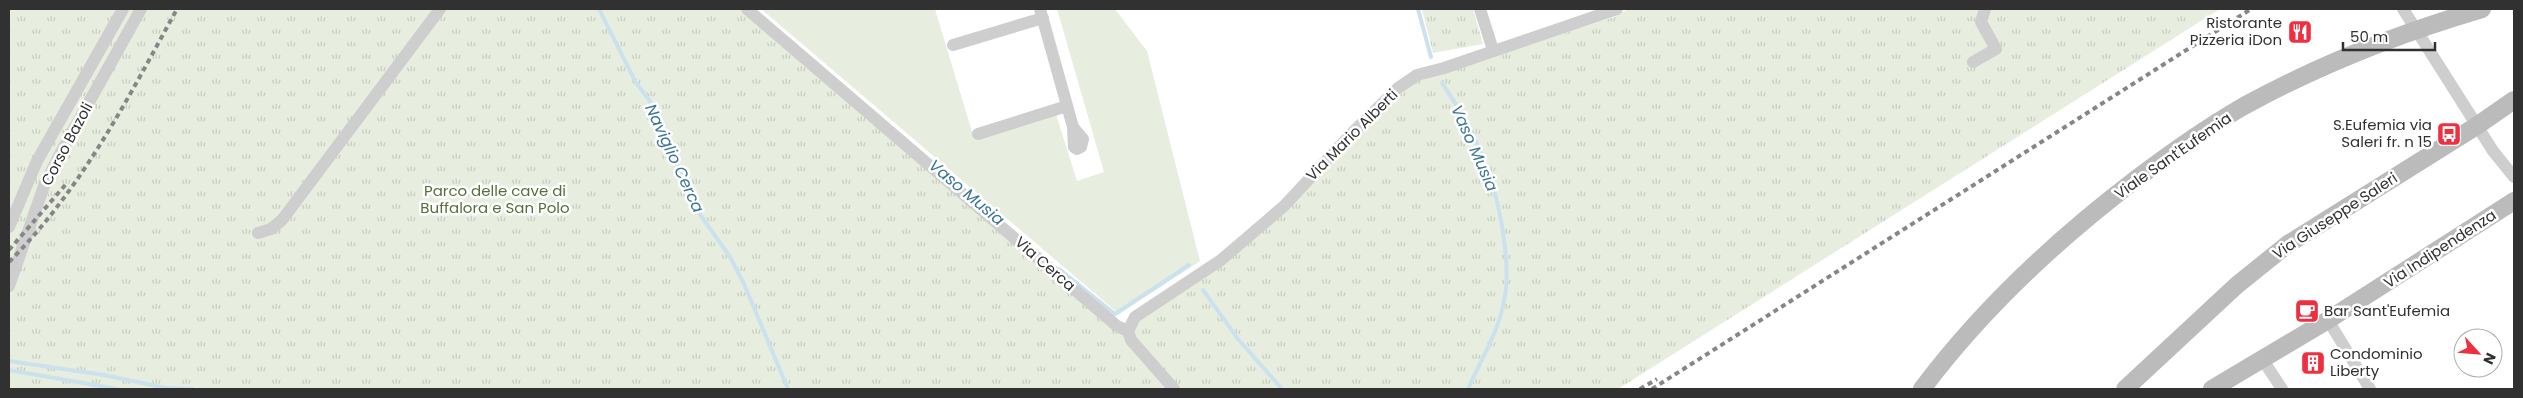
<svg xmlns="http://www.w3.org/2000/svg" width="2523" height="398" viewBox="0 0 2523 398" font-family="Poppins,sans-serif">
<style>
.green{fill:#e7eedf}
.park{fill:url(#park-tufts)}
.lines{fill:none;stroke-linecap:round;stroke-linejoin:round}
.stream{stroke:#cbe1ee;stroke-width:4}
.street{stroke:#cecece;stroke-width:12}
.secondary{stroke:#bbb;stroke-width:18}
.rail{stroke:#868686;stroke-width:4;stroke-dasharray:5 4;stroke-linecap:butt}
.labels{text-anchor:middle;stroke-width:5;stroke-linejoin:round;paint-order:stroke}
.poi-label{font-size:15px;fill:#313131;stroke:#fff;text-anchor:end}
.street-label{font-size:15px;fill:#313131;stroke:#fff}
.park-label{font-size:15px;fill:#556f3c;stroke:#fff}
.water-label{font-size:16px;font-style:italic;fill:#3a7598;stroke:#fff}
</style>
<defs>
<pattern id="park-tufts" width="24" height="20" patternUnits="userSpaceOnUse" patternTransform="scale(1.25)"><rect width="24" height="20" fill="#e7eedf"/><path d="M3 7l-1-3M5 7V3M7 7l1-3M15 17l-1-3M17 17v-4M19 17l1-3" fill="none" stroke="#c7cdc0"/></pattern>
</defs>
<rect width="100%" height="100%" fill="#fff"/>
<path class="green" d="M761,9H935L973,135L1055,111L1077,181L1104,172L1057,9H1115L1147,51L1200,261L1119,314Z"/>
<path class="park" d="M9,9H742L1118,332L1218,264L1418,78L1495,56L1614,17L1628,9H2220L1618,389H9Z
M1422,9H1473L1483,44L1433,53Z"/>
<g class="lines">
<path class="stream" d="M599,9L635,81L655,108L692,203L730,257L744,284L788,389
M1418,9L1431,57
M1442,83C1477,134 1499,186 1505,248C1507,266 1508,283 1504,301C1499,331 1480,361 1468,389
M1059,269L1115,314L1189,265
M1203,290L1238,339L1282,389
M9,361L104,375L166,388L193,389
M9,370L117,389"/>
<path class="street" d="M747,9L1117,326L1128,331L1131,340L1174,389
M1040,9L1073,127L1074,147L1077,149L1081,147L1083,139L1073,127
M1480,9L1493,50
M2403,9L2493,151L2514,177
M953,45L1043,18
M1973,62L1996,49L1981,22L1985,9
M978,134L1067,106
M9,227L37,161L123,9
M258,233L271,229L282,220L440,9
M9,286L44,186L60,154L141,9
M2328,320L2370,389
M1128,331L1135,317L1221,260L1284,206L1353,132L1398,88L1417,75L1444,68L1617,9
M2263,360L2282,389"/>
<path class="secondary" d="M1922,389C1982,309 2055,241 2135,180C2169,154 2206,128 2244,106C2319,65 2400,33 2482,9
M2125,389L2237,285L2288,244L2478,125L2514,100
M2212,389L2328,320L2514,201"/>
<path class="rail" d="M9,250L67,183
M9,262C82,189 128,98 177,9
M1640,389L1657,379
M1652,389L2251,9"/>
</g>
<defs>
<symbol id="restaurant-square" viewBox="-11 -11 22 22"><rect x="-9" y="-9" width="18" height="18" rx="4" fill="#ed2f40" stroke="#fff"/><path d="M-5-6h1v4h1v-4h1v4h1v-4h1v5L-1.5 .5V6h-2V.5L-5-1ZM5-6V6H3V1.5H1.5Q1.5-4 5-6Z" fill="#fff"/></symbol>
<symbol id="bus-square" viewBox="-11 -11 22 22"><rect x="-9" y="-9" width="18" height="18" rx="4" fill="#ed2f40" stroke="#fff"/><path d="M-5-6H5V4H4V6H2V4H-2V6H-4V4H-5ZM-3.5-4V0h7V-4ZM-3.5 1.2v1.5H-2V1.2ZM2 1.2v1.5H3.5V1.2Z" fill="#fff"/></symbol>
<symbol id="cafe-square" viewBox="-11 -11 22 22"><rect x="-9" y="-9" width="18" height="18" rx="4" fill="#ed2f40" stroke="#fff"/><path d="M-5.5-4.5H6V0H3Q3 3.5 0 3.5H-2.5Q-5.5 3.5-5.5 0ZM3-3.2v2h1.7v-2ZM-6 4.5H4V6H-6Z" fill="#fff"/></symbol>
<symbol id="building-square" viewBox="-11 -11 22 22"><rect x="-9" y="-9" width="18" height="18" rx="4" fill="#ed2f40" stroke="#fff"/><path d="M-4-6H4V6H1V3H-1V6H-4ZM-2.5-4.3h1.7v1.8h-1.7ZM.8-4.3h1.7v1.8H.8ZM-2.5-1h1.7V.8h-1.7ZM.8-1h1.7V.8H.8Z" fill="#fff"/></symbol>
</defs>
<g fill-rule="evenodd">
<use href="#restaurant-square" x="2286" y="18" width="28" height="28"/>
<use href="#bus-square" x="2435" y="120" width="28" height="28"/>
<use href="#cafe-square" x="2293" y="297" width="28" height="28"/>
<use href="#building-square" x="2299" y="349" width="28" height="28"/>
</g>
<g class="labels">
<g class="poi-label">
<text x="2282" y="28">Ristorante<tspan x="2282" dy="17">Pizzeria iDon</tspan></text>
<text x="2432" y="130">S.Eufemia via<tspan x="2432" dy="17">Saleri fr. n 15</tspan></text>
<text x="2324" y="316" text-anchor="start">Bar Sant'Eufemia</text>
<text x="2330" y="359" text-anchor="start">Condominio<tspan x="2330" dy="17">Liberty</tspan></text>
</g>
<g class="street-label">
<text transform="translate(1352 135) rotate(-45)" y="5">Via Mario Alberti</text>
<text transform="translate(67 144) rotate(-62)" y="5">Corso Bazoli</text>
<text transform="translate(2173 156) rotate(-35)" y="5">Viale Sant'Eufemia</text>
<text transform="translate(2335 216) rotate(-33)" y="5">Via Giuseppe Saleri</text>
<text transform="translate(2440 249) rotate(-33)" y="5">Via Indipendenza</text>
<text transform="translate(1045 264) rotate(41)" y="5">Via Cerca</text>
</g>
<g class="park-label">
<text x="495" y="196">Parco delle cave di<tspan x="495" dy="17">Buffalora e San Polo</tspan></text>
</g>
<g class="water-label">
<text transform="translate(1475 148) rotate(66)" y="6">Vaso Musia</text>
<text transform="translate(675 158) rotate(65)" y="6">Naviglio Cerca</text>
<text transform="translate(967 192) rotate(40)" y="6">Vaso Musia</text>
</g>
</g>
<rect width="2523" height="398" fill="none" stroke="#313131" stroke-width="20"/>
<g transform="translate(2478 353) rotate(116)"><circle r="24" fill="#ffffff" stroke="#adadad"/>
<path d="M0-4L9 19L0 12L-9 19Z" fill="#ed2f40"/>
<text y="-8" font-size="14" font-weight="bold" text-anchor="middle" fill="#313131">N</text>
</g>
<path d="M2343 42v8h92v-8" fill="none" stroke="#313131" stroke-width="2.5"/>
<text x="2350" y="42" font-size="15" fill="#313131" stroke="#ffffff" stroke-width="4" paint-order="stroke">50 m</text>
</svg>
